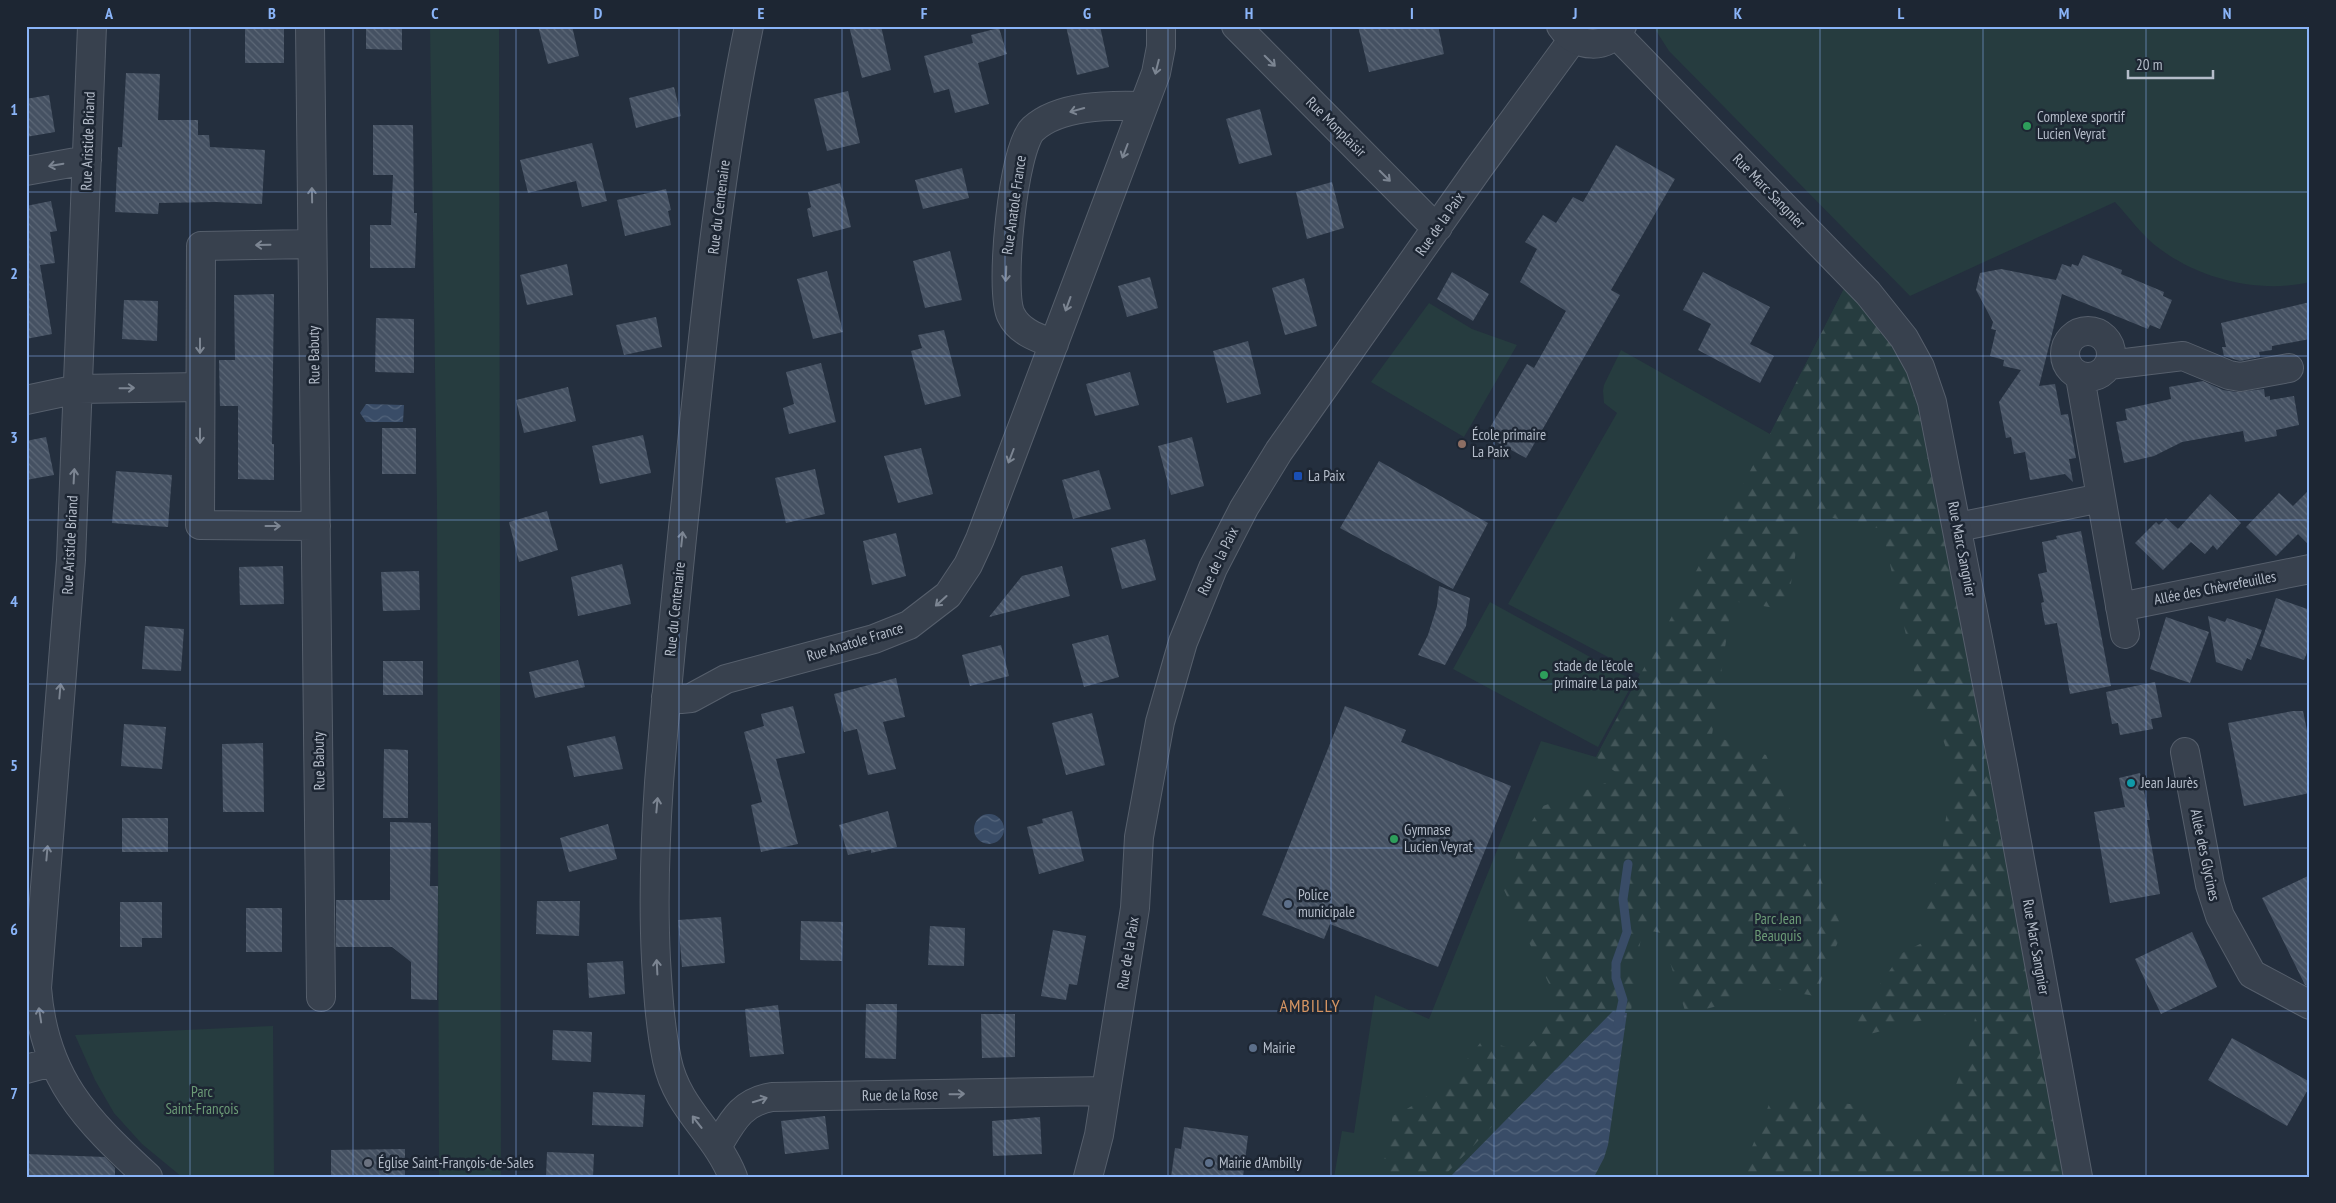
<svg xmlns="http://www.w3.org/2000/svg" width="2336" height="1203" viewBox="0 0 2336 1203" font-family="'PT Sans Narrow',sans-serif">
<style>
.green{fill:#263c3f}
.forest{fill:url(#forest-firs)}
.water{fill:url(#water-waves)}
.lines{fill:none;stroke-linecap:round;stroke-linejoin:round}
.stream{stroke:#394c67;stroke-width:9}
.building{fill:url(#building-back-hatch)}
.minor-casing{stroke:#565f6c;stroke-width:30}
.tertiary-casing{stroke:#565f6c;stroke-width:30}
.minor{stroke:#38414e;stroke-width:28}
.tertiary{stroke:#38414e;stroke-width:28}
.oneway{stroke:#7c8592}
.grid{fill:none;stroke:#8ab4f8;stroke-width:1;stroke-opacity:0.55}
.leisure-dot{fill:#2e9e5b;stroke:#1d2633;stroke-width:2}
.education-dot{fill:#8d6e63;stroke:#1d2633;stroke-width:2}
.transit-dot{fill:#1a4fb4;stroke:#1d2633;stroke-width:2}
.culture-dot{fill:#0f9aa8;stroke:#1d2633;stroke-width:2}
.service-dot{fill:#5c6f8a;stroke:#1d2633;stroke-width:2}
.worship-dot{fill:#6b7280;stroke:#1d2633;stroke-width:2}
.labels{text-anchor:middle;stroke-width:5;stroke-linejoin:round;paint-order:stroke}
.poi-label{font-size:15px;fill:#b4bcc9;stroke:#1d2633;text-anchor:start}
.street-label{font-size:15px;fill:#b4bcc9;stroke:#1d2633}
.park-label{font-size:15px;fill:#6b9a76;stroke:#1d2633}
.quarter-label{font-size:18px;letter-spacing:1px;fill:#d59563;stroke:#1d2633}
.neatline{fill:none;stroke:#8ab4f8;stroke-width:2}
.grid-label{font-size:16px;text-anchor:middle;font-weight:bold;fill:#8ab4f8}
</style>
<defs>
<pattern id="forest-firs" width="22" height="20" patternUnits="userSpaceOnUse" patternTransform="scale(1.25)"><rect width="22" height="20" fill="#263c3f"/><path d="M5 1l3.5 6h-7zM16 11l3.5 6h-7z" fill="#435659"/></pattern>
<pattern id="water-waves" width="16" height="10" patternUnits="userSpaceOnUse" patternTransform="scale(1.25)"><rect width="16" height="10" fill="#394c67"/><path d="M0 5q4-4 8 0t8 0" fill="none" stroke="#53647b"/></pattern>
<pattern id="building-back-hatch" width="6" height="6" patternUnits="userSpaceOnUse" patternTransform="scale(1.25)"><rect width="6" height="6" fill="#455162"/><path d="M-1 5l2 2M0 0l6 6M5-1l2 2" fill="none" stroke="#5d6877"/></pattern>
</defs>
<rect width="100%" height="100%" fill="#242f3e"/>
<path class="green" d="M430,26H499L501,1177H439L437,505Z
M1653,26H2310V282C2260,294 2200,279 2160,249C2143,237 2129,217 2115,202L1910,296L1669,51Z
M1851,275L2078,1177H1334L1342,1131L1354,1133L1375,995L1429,1019L1541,741L1596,757L1640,674L1508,604L1617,413L1604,403L1603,391L1604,385L1621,350L1770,434Z
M1429,303L1472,329L1517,345L1464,437L1371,382Z
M1490,602L1634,681L1598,747L1453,669Z
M273,1026L274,1177H182L142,1144L114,1113L95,1080L75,1035Z"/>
<path class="forest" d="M1851,275L1912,352L2078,1177H1740L1772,1097L1861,1105L1898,1150C1950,1129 1969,1057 1977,1006L1870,1034L1852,1015L1878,987L1902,953L1942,933L1925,905C1930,893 1937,882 1940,869C1945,850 1942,805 1956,793C1948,753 1945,722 1909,697L1918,688L1882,529L1802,511L1787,610L1732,601L1712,735L1766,755L1843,930L1815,996L1745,984L1737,1001L1686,1014L1661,933L1642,929L1631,1011L1608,1007L1443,1177H1377L1392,1140V1116C1424,1104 1464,1067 1483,1039L1523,1053L1561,1009L1504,890C1515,863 1523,828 1543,806L1622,777L1596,757L1770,434Z"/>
<path class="water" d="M366,404L404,405L403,422H366L360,413Z
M974 829a15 15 0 1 1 30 0a15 15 0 1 1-30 0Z
M1613,1011L1627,1013L1608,1145L1604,1158L1594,1177H1450Z"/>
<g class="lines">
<path class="stream" d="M1618,1024L1623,1000L1616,978V963L1627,932L1623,899L1628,864"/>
</g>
<path class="building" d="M366,26H402V50L366,49Z
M538,26H572L579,56L548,64Z
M849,26H881L891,70L862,78Z
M1066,26H1100L1109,67L1077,75Z
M1358,26H1438L1444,54L1369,72Z
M999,28L1007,54L978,63L989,104L955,113L949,89L934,93L924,56L973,43L971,35Z
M245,29H284V63H245Z
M126,73L160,74L158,120H198V135H209L210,147L265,150L262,204L216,202L159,203L158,214L115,212L118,147H122Z
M674,87L681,116L636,128L629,98Z
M848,91L860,143L827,151L814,99Z
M49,95L55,132L26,137V99Z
M1260,109L1272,155L1239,164L1226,119Z
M373,125H413L414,213H417L415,268H370V225H391L393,175H373Z
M592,143L607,201L582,207L576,181L528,193L520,160Z
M1616,145L1675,179L1611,290L1620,295L1526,458L1485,436L1527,364L1534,368L1566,311L1520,282L1537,249L1525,242L1543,215L1556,223L1573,197L1583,202Z
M962,168L969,198L923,209L915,180Z
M1332,182L1344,228L1307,239L1296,192Z
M840,183L851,227L813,237L807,209L811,207L808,192Z
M666,189L671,210L668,211L671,225L625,236L617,200Z
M51,201L57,231L50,232L55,263L40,265L52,334L26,339V206Z
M950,251L962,300L925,308L913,261Z
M2083,255L2122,270L2121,274L2164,292L2163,296L2172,300L2160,329L2150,325L2148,329L2062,294L2039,386L2055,384L2061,415L2068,414L2076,458L2069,459L2073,482L2065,474L2030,480L2025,452L2014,454L2011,437L2006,438L1999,402L2021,370L2003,366L2004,360L1990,356L1996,330L1991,329L1993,322L1976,290L1980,273L2001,269L2056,280L2062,264L2071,267L2072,264L2078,266Z
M567,264L573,295L527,305L520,275Z
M827,271L843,332L813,339L797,279Z
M1452,272L1489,294L1473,321L1437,299Z
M1703,272L1770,307L1750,344L1774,356L1760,383L1698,350L1711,324L1683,310Z
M1150,277L1158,308L1127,317L1118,286Z
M1304,278L1317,326L1285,335L1272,288Z
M274,294L272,444H274V480L238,479V406H220L219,360H235L234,295Z
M124,300L158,301L157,341L122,339Z
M2310,302V339L2272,346V350L2259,352L2260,357L2240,361L2224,356L2222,347H2226L2221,323Z
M656,317L662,347L624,355L616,325Z
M376,318L414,319V373L375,372Z
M944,330L961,396L925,405L911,351L922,348L918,335Z
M1248,341L1261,394L1227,403L1213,351Z
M821,363L836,422L789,434L783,408L794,404L786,372Z
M1130,372L1139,405L1095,416L1086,384Z
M2203,381L2223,390L2237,392L2264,389L2265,397L2270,396V400L2294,396L2299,425L2276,430L2277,436L2245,442L2243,431L2182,442L2154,456L2124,463L2116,422L2127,420L2125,409L2171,399L2169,387Z
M568,387L576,421L524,433L516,400Z
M382,428H416V474H382Z
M643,435L651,473L600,484L592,446Z
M46,437L54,475L26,480V441Z
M1192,437L1204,486L1171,495L1158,446Z
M921,448L933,494L898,503L884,456Z
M1379,461L1488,523L1453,589L1340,528Z
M815,469L825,514L786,523L775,478Z
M1099,470L1111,509L1073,519L1062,480Z
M116,471L172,475L168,527L112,523Z
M2310,489V546L2298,534L2276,556L2246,527L2279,493L2293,506Z
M2210,494L2241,523L2217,550L2213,545L2205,554L2185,537L2191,542L2163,570L2135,543L2156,522L2159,525L2166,518L2178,529Z
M547,511L558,550L519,562L509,522Z
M2081,531L2111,686L2070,694L2057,623L2045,625L2041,603L2044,602L2038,574L2047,572L2042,542L2057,539L2056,536Z
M896,533L906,576L872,585L863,541Z
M1145,539L1156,580L1122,589L1111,548Z
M622,564L631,604L578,616L571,577Z
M283,566L284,604L240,605L239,567Z
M1062,566L1070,596L989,617L1022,576Z
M419,571L420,610L383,611L381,572Z
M1439,586L1470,598L1466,626L1445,665L1418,655L1428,635L1437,606Z
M2276,598L2310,610V645L2304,660L2260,646Z
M2208,616L2225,622L2227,618L2262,630L2251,660L2247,658L2242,671L2216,662Z
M2166,617L2209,632L2190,683L2150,669Z
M145,626L184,629L181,671L142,669Z
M1108,635L1119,677L1084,687L1072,644Z
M1001,645L1009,676L970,686L962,655Z
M578,660L585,687L535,698L529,672Z
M383,661H423V695H383Z
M896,678L905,717L883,722L896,769L868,775L857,729L844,732L834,694Z
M2155,682L2162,717L2151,719L2153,729L2120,735L2118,723L2112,724L2106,692Z
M793,706L805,753L776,759L798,844L761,852L751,805L762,802L744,732L764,726L761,714Z
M1345,706L1406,730L1401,742L1511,786L1438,967L1330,924L1324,939L1262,915Z
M2293,711H2303L2310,745V793L2244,806L2228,723Z
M1092,713L1105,765L1066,775L1052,723Z
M124,724L166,727L162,769L121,766Z
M615,736L623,769L574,777L567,746Z
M263,743L264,812H223L222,744Z
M384,749L408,750V818H383Z
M2140,773L2150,820H2147L2160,894L2110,903L2094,812L2125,807L2119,778Z
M888,811L897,847L871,853V850L848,855L839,825Z
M1072,811L1084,861L1039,874L1027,827L1043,823L1042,819Z
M122,818H168V852H122Z
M390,822L431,823L430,886H438L437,1000L411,999V962L392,947H336V900H390Z
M608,824L617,859L569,872L560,838Z
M2310,875V987L2305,985L2262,898Z
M537,901H580L579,936L536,934Z
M120,902H162V938H142V947H120Z
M246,908H282V952H246Z
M721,917L725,963L682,967L678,920Z
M801,921L843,922L842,961L800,960Z
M930,926L965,928L964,966L928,965Z
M1053,930L1086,936L1077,985L1069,984L1066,1000L1041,996Z
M2192,932L2217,987L2161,1014L2135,959Z
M623,961L625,994L589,998L587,963Z
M866,1004H897L896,1059L865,1058Z
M778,1005L784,1054L750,1057L745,1009Z
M981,1014H1015V1057L982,1058Z
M553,1030L592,1032L591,1062L552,1060Z
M2232,1038L2310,1082V1086L2287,1126L2208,1080Z
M593,1092L645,1095L643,1127L592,1125Z
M825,1116L829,1149L785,1154L781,1121Z
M1040,1117L1042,1154L993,1156L992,1121Z
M1184,1127L1248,1136L1243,1177H1171L1175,1148L1181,1149Z
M405,1149V1177H331V1150Z
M547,1152L594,1154L593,1177H546Z
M26,1154L105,1157L115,1168V1177H26Z"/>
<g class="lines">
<defs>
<path id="minor" d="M92,26L71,560L37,988C44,1078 85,1119 148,1177
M310,26L321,997
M1236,26L1426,218L1438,227
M26,171L87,160
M312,244L201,246L200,525L316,526
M2065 354a23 23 0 1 1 46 0a23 23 0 1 1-46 0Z
M1054,344C1038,338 1019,332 1011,315C999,291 1013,147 1033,129C1059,105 1109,105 1142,106
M2109,365L2183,356L2229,375L2240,377L2289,368
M2080,377L2125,634
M26,400L78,389L200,387
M1958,527L2101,498
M2120,607L2310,569
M666,697L681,699L691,698L726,679L874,639L909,625L948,595L968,565L980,539L1156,73L1161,47V26
M2185,752L2210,885L2220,916L2252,974L2310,1005
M26,1069L52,1062
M717,1147C732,1122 741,1102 772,1097L1106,1091
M733,1177C716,1133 677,1109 667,1060C660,1026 658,994 656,960C653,900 655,842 659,783C666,694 675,606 684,518C702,354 715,189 749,26
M1088,1177L1099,1135L1135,908L1139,837L1160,722L1183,642L1213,568L1244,508L1279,451L1478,169L1573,39"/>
<path id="tertiary" d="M1561,26C1576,48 1608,51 1622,26
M1616,34L1868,293L1904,338L1920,367L1932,402L2003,766L2078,1177"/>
</defs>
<use href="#minor" class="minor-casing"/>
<use href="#tertiary" class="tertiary-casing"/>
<use href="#minor" class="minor"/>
<use href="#tertiary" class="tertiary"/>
</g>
<defs><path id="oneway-shaft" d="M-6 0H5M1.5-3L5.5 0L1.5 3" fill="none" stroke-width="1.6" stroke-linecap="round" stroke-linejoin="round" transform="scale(1.25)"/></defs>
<g class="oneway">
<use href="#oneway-shaft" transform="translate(1270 61) rotate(45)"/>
<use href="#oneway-shaft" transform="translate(1157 67) rotate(104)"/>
<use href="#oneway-shaft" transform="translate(1077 110) rotate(165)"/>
<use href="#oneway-shaft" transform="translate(1125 151) rotate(111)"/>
<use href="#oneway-shaft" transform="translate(56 165) rotate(170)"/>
<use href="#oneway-shaft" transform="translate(1385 176) rotate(45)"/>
<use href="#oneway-shaft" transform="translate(312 195) rotate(-91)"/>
<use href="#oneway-shaft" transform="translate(263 245) rotate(179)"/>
<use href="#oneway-shaft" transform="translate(1006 274) rotate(92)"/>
<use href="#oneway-shaft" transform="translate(1068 304) rotate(110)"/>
<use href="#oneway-shaft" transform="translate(200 346) rotate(90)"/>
<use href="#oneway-shaft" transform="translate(127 388) rotate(-1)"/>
<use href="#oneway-shaft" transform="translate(200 436) rotate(90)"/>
<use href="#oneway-shaft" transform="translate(1011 456) rotate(111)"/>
<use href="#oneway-shaft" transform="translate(74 476) rotate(-87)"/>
<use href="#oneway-shaft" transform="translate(273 526)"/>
<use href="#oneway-shaft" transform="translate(682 539) rotate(-84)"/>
<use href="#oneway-shaft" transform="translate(941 601) rotate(138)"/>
<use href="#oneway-shaft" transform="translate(60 691) rotate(-85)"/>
<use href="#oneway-shaft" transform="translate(657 805) rotate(-85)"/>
<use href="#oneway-shaft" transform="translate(47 853) rotate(-85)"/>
<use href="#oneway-shaft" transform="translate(657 967) rotate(-93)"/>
<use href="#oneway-shaft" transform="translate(40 1015) rotate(-99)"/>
<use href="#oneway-shaft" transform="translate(957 1094) rotate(-1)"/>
<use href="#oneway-shaft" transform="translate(760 1100) rotate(-17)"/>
<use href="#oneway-shaft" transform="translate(697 1122) rotate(-128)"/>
</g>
<path class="grid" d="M190,26V1177M353,26V1177M516,26V1177M679,26V1177M842,26V1177M1005,26V1177M1168,26V1177M1331,26V1177M1494,26V1177M1657,26V1177M1820,26V1177M1983,26V1177M2146,26V1177M26,192H2310M26,356H2310M26,520H2310M26,684H2310M26,848H2310M26,1011H2310"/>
<g class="leisure-dot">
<circle cx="2027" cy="126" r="5"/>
<circle cx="1544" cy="675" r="5"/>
<circle cx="1394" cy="839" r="5"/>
</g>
<circle class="education-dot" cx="1462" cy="444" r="5"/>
<rect class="transit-dot" x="1293" y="471" width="10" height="10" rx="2.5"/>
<circle class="culture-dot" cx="2131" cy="783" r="5"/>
<g class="service-dot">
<circle cx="1288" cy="904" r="5"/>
<circle cx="1253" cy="1048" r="5"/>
<circle cx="1209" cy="1163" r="5"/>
</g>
<circle class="worship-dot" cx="368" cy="1163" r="5"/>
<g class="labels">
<g class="poi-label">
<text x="2037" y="122">Complexe sportif<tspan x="2037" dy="17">Lucien Veyrat</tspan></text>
<text x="1472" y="440">École primaire<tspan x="1472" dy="17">La Paix</tspan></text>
<text x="1308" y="481">La Paix</text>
<text x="1554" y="671">stade de l'école<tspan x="1554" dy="17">primaire La paix</tspan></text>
<text x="2141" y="788">Jean Jaurès</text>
<text x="1404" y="835">Gymnase<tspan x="1404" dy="17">Lucien Veyrat</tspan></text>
<text x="1298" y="900">Police<tspan x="1298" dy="17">municipale</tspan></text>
<text x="1263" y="1053">Mairie</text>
<text x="378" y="1168">Église Saint-François-de-Sales</text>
<text x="1219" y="1168">Mairie d'Ambilly</text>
</g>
<g class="street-label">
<text transform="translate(1336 127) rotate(45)" y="5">Rue Monplaisir</text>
<text transform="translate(88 141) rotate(-88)" y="5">Rue Aristide Briand</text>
<text transform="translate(1769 191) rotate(46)" y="5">Rue Marc Sangnier</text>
<text transform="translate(1014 205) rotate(-82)" y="5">Rue Anatole France</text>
<text transform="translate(719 207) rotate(-83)" y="5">Rue du Centenaire</text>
<text transform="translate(1440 224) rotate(-55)" y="5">Rue de la Paix</text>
<text transform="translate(314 355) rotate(-91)" y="5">Rue Babuty</text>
<text transform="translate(70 545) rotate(-87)" y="5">Rue Aristide Briand</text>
<text transform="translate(1962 549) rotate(79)" y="5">Rue Marc Sangnier</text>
<text transform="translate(1218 561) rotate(-64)" y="5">Rue de la Paix</text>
<text transform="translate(2215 588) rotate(-11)" y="5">Allée des Chèvrefeuilles</text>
<text transform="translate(675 609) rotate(-84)" y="5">Rue du Centenaire</text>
<text transform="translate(855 642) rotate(-17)" y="5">Rue Anatole France</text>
<text transform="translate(319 761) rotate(-91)" y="5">Rue Babuty</text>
<text transform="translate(2205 855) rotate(78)" y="5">Allée des Glycines</text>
<text transform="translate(2036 947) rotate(80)" y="5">Rue Marc Sangnier</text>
<text transform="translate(1128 953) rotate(-81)" y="5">Rue de la Paix</text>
<text transform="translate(900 1095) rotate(-1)" y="5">Rue de la Rose</text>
</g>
<g class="park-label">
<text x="1778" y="924">Parc Jean<tspan x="1778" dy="17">Beauquis</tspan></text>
<text x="202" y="1097">Parc<tspan x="202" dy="17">Saint-François</tspan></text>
</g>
<g class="quarter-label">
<text x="1310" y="1012">AMBILLY</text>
</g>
</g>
<rect width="2336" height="1203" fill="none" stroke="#1d2633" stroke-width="55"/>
<path d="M2128 70v8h85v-8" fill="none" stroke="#b4bcc9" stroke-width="2.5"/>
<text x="2136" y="70" font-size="15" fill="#b4bcc9" stroke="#1d2633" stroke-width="4" paint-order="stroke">20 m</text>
<rect x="28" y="28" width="2280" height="1148" class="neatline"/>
<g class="grid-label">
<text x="109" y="19">A</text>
<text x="272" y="19">B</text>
<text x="435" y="19">C</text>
<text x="598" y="19">D</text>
<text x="761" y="19">E</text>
<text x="924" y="19">F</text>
<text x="1087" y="19">G</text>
<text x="1249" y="19">H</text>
<text x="1412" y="19">I</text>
<text x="1575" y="19">J</text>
<text x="1738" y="19">K</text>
<text x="1901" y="19">L</text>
<text x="2064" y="19">M</text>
<text x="2227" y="19">N</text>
<text x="14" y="115">1</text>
<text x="14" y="279">2</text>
<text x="14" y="443">3</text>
<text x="14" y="607">4</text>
<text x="14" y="771">5</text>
<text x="14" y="935">6</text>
<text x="14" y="1099">7</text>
</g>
</svg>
